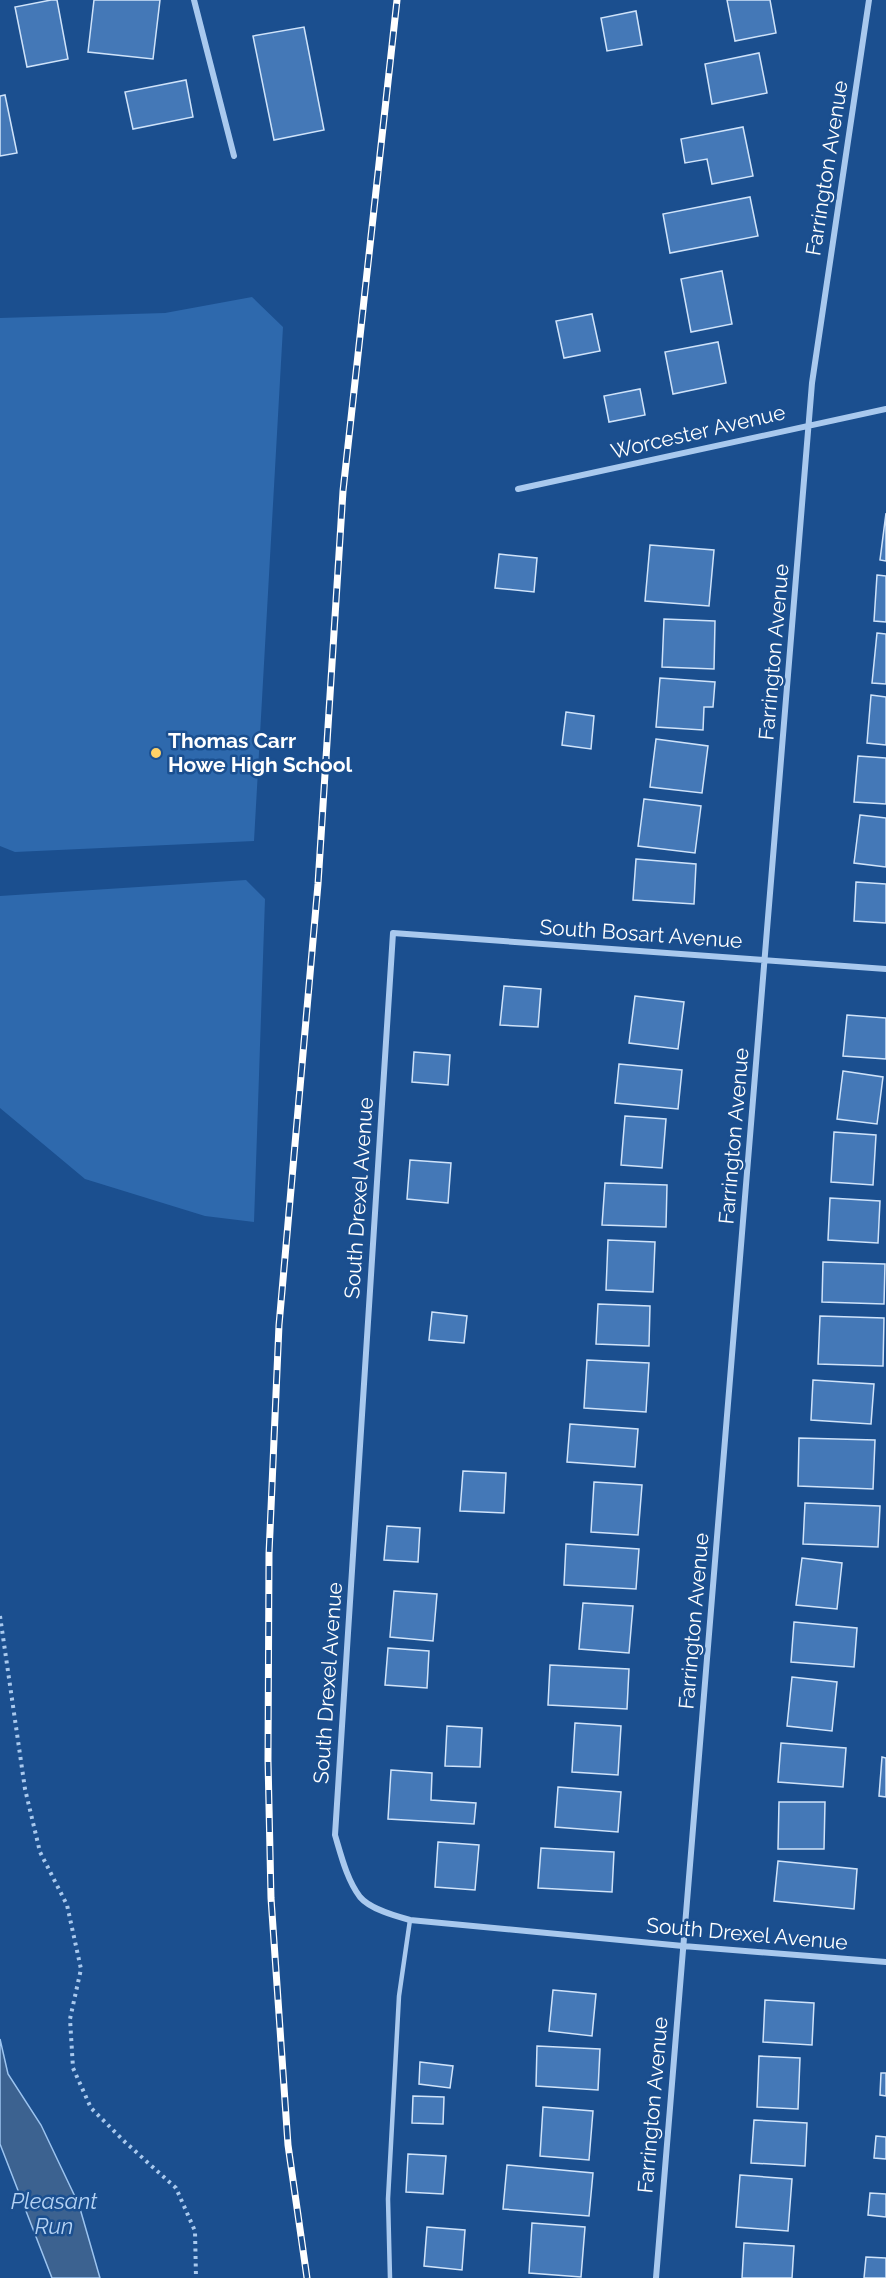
<svg xmlns="http://www.w3.org/2000/svg" width="886" height="2278" viewBox="0 0 886 2278" font-family="Raleway,sans-serif">
<style>
.green{fill:#2e69ad}
.water{fill:#3c6290;stroke:#9cc4f0;stroke-width:1.5}
.building{fill:#4478b7;stroke:#cfe3fa;stroke-width:1.5}
.lines{fill:none;stroke-linecap:round;stroke-linejoin:round}
.path{stroke:#a9c9ee;stroke-width:4;stroke-dasharray:3 4.5;stroke-linecap:butt}
.service{stroke:#a9c9ee;stroke-width:4.5}
.minor{stroke:#a9c9ee;stroke-width:6}
.rail-casing{stroke:#fff;stroke-width:7}
.rail{stroke:#1b4f8f;stroke-width:4.5;stroke-dasharray:14;stroke-linecap:butt}
.poi-dot{fill:#ffd166;stroke:#1b4f8f;stroke-width:2}
.labels{text-anchor:middle;stroke-width:5;stroke-linejoin:round;paint-order:stroke}
.street-label{font-size:21px;fill:#fff;stroke:#1b4f8f}
.poi-label{font-size:21px;font-weight:bold;fill:#fff;stroke:#1b4f8f;text-anchor:start}
.water-label{font-size:22px;font-style:italic;fill:#b5d3f5;stroke:#1b4f8f}
</style>
<rect width="100%" height="100%" fill="#1b4f8f"/>
<path class="green" d="M252,297L283,327L254,841L15,852L0,846V318L165,313Z
M246,880L265,899L254,1222L205,1216L85,1179L0,1108V896Z"/>
<path class="water" d="M0,2039L8,2074L41,2125L79,2205L100,2278H52L0,2144Z"/>
<path class="building" d="M51,0H57L68,59L27,67L15,7Z
M94,0H160L153,59L88,52Z
M727,0H770L776,33L735,41Z
M636,11L642,45L607,51L601,18Z
M304,27L324,130L274,140L253,36Z
M759,53L767,93L712,104L705,64Z
M186,80L193,117L133,129L125,92Z
M5,95L17,153L0,156V96Z
M743,127L753,176L712,184L707,159L685,163L681,139Z
M750,197L758,236L670,253L663,214Z
M722,271L732,324L691,332L681,279Z
M592,314L600,351L564,358L556,321Z
M718,342L726,383L673,394L665,352Z
M640,389L645,415L609,422L604,396Z
M886,513V561L880,560Z
M650,545L714,550L709,606L645,601Z
M499,554L537,558L534,592L495,588Z
M877,575L886,576V622L874,621Z
M664,619L715,621L714,669L662,667Z
M877,633L886,634V684L872,683Z
M660,678L715,682L713,707H704L703,730L656,727Z
M871,695L886,697V745L867,743Z
M566,712L594,716L591,749L562,745Z
M656,739L708,746L702,793L650,787Z
M858,756L886,758V804L854,802Z
M644,799L701,806L695,853L638,846Z
M860,815L886,818V867L854,863Z
M636,859L696,864L694,904L633,900Z
M856,882L886,884V923L854,921Z
M504,986L541,989L538,1027L500,1025Z
M635,996L684,1002L678,1049L629,1043Z
M847,1015L886,1018V1059L843,1056Z
M414,1052L450,1055L448,1085L412,1082Z
M619,1064L682,1070L678,1109L615,1103Z
M843,1071L883,1077L877,1124L837,1119Z
M625,1116L666,1119L662,1168L621,1165Z
M834,1132L876,1135L873,1185L831,1182Z
M410,1160L451,1163L448,1203L407,1199Z
M605,1183L667,1185L666,1227L602,1225Z
M830,1198L880,1201L878,1243L828,1240Z
M608,1240L655,1242L653,1292L606,1290Z
M823,1262L885,1264L884,1304L822,1302Z
M598,1304L650,1306L649,1346L596,1344Z
M432,1312L467,1316L464,1343L429,1340Z
M820,1316L884,1318L883,1366L818,1364Z
M587,1360L649,1363L646,1412L584,1408Z
M813,1380L874,1384L871,1424L811,1420Z
M570,1424L638,1429L635,1467L567,1462Z
M799,1438L875,1440L873,1489L798,1486Z
M463,1471L506,1473L504,1513L460,1511Z
M594,1482L642,1485L638,1535L591,1532Z
M805,1503L880,1506L878,1547L803,1544Z
M387,1526L420,1528L418,1562L384,1560Z
M566,1544L639,1549L636,1589L564,1585Z
M802,1558L842,1563L837,1609L796,1605Z
M394,1591L437,1594L433,1641L390,1637Z
M583,1603L633,1606L629,1653L579,1649Z
M794,1622L857,1628L854,1667L791,1662Z
M388,1648L429,1651L427,1688L385,1685Z
M550,1665L629,1669L627,1709L548,1705Z
M792,1677L837,1682L832,1731L787,1726Z
M575,1723L621,1726L618,1775L572,1772Z
M447,1726L482,1728L480,1767L445,1766Z
M781,1743L846,1748L843,1787L778,1782Z
M882,1757L886,1758V1797L879,1796Z
M391,1770L432,1773L431,1800L476,1803L474,1824L388,1819Z
M558,1787L621,1792L618,1832L555,1827Z
M779,1802H825L824,1849H778Z
M438,1842L479,1845L475,1890L435,1887Z
M541,1848L614,1852L612,1892L538,1888Z
M778,1861L857,1869L854,1909L774,1901Z
M553,1990L596,1994L592,2036L549,2031Z
M765,2000L814,2003L812,2045L763,2042Z
M537,2046L600,2049L598,2090L536,2086Z
M759,2056L800,2058L798,2109L757,2107Z
M420,2062L453,2066L450,2088L419,2084Z
M881,2073H886V2096L880,2095Z
M413,2096L444,2097L443,2124L412,2123Z
M543,2107L593,2111L589,2160L540,2156Z
M754,2120L807,2123L805,2166L751,2163Z
M876,2136L886,2137V2159L874,2158Z
M408,2154L446,2156L443,2194L406,2192Z
M507,2165L593,2173L589,2216L503,2209Z
M740,2175L792,2179L788,2231L736,2227Z
M870,2193L886,2194V2217L868,2215Z
M532,2223L585,2227L581,2277L529,2273Z
M427,2227L465,2230L462,2270L424,2266Z
M744,2243L794,2246L792,2278H742Z
M866,2257L886,2258V2278H864Z"/>
<g class="lines">
<path class="path" d="M0,1616L25,1789L40,1852L67,1905L81,1969L70,2019L73,2068L91,2108L125,2142L176,2188L195,2231L196,2278"/>
<path class="service" d="M390,2278L388,2199L399,1996L410,1920"/>
<path class="minor" d="M194,0L234,156
M518,489L886,409
M886,969L393,933L335,1835C341,1855 347,1880 360,1897C370,1909 395,1916 410,1920L683,1946L886,1962
M656,2278L812,383L869,0"/>
<defs>
<path id="rail" d="M307,2278L288,2145L271,1898L268,1760L269,1554L279,1325L318,884L343,491L397,0"/>
</defs>
<use href="#rail" class="rail-casing"/>
<use href="#rail" class="rail"/>
</g>
<circle class="poi-dot" cx="156" cy="753" r="6"/>
<g class="labels">
<g class="street-label">
<text transform="translate(827 168) rotate(-81)" y="7">Farrington Avenue</text>
<text transform="translate(698 432) rotate(-13)" y="7">Worcester Avenue</text>
<text transform="translate(774 652) rotate(-85)" y="7">Farrington Avenue</text>
<text transform="translate(641 934) rotate(4)" y="7">South Bosart Avenue</text>
<text transform="translate(734 1136) rotate(-85)" y="7">Farrington Avenue</text>
<text transform="translate(359 1198) rotate(-86)" y="7">South Drexel Avenue</text>
<text transform="translate(694 1621) rotate(-85)" y="7">Farrington Avenue</text>
<text transform="translate(328 1683) rotate(-86)" y="7">South Drexel Avenue</text>
<text transform="translate(747 1934) rotate(5)" y="7">South Drexel Avenue</text>
<text transform="translate(653 2105) rotate(-85)" y="7">Farrington Avenue</text>
</g>
<g class="poi-label">
<text x="168" y="748">Thomas Carr<tspan x="168" dy="24">Howe High School</tspan></text>
</g>
<g class="water-label">
<text x="54" y="2209">Pleasant<tspan x="54" dy="25">Run</tspan></text>
</g>
</g>
</svg>
